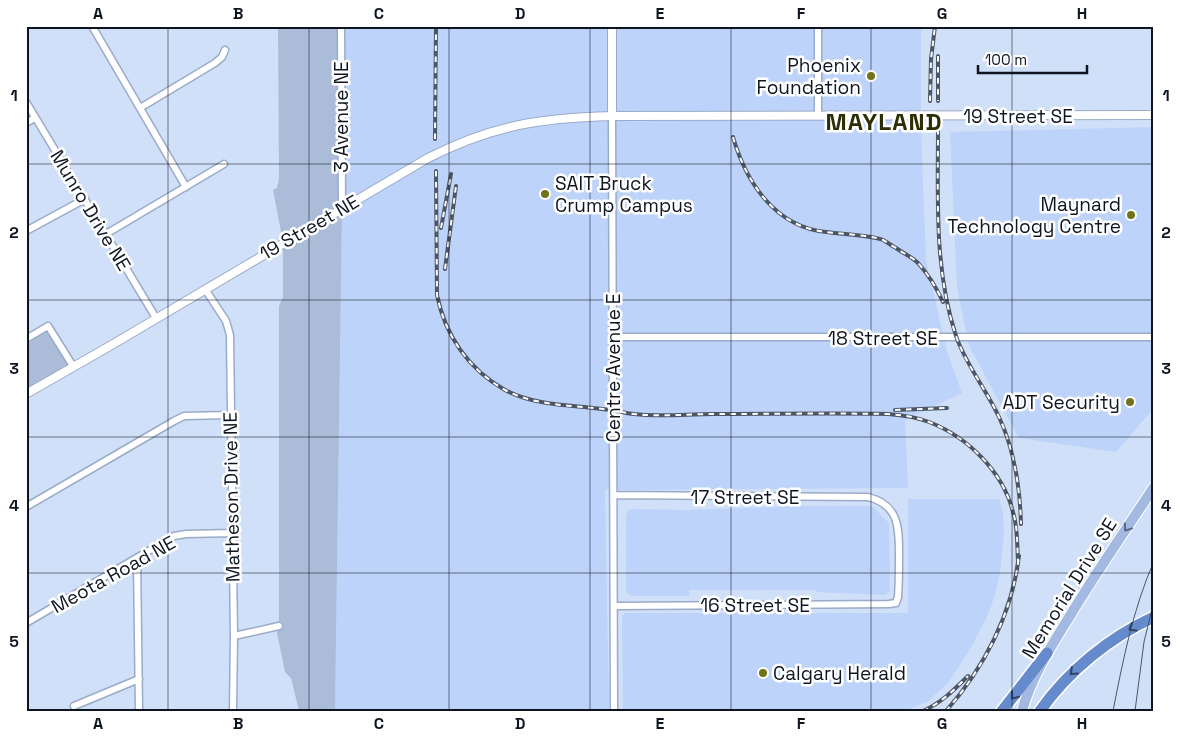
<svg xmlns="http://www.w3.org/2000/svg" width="1180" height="737" viewBox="0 0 1180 737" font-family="'Space Grotesk',sans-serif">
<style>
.built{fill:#bed3f9}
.green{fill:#abbcd9}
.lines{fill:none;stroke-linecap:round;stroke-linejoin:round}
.minor-casing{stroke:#9aabc9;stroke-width:9}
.tertiary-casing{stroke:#9aabc9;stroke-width:10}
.primary-casing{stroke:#fff;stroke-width:12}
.motorway-casing{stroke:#fff;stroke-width:14}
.minor{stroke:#fff;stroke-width:6}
.tertiary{stroke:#fff;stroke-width:8}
.primary{stroke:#a3b9e1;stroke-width:10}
.motorway{stroke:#668bcd;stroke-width:11}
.tram{stroke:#4d5665;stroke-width:1}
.rail-casing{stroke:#4d5665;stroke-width:4}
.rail{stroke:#fff;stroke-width:2;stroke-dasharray:5.5;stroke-linecap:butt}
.oneway{stroke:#596780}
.oneway2{stroke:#324465}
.grid{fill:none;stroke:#0f1520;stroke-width:1;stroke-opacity:0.55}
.poi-dot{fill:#71731a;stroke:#fff;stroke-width:2}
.labels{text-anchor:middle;stroke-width:5;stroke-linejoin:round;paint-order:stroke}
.poi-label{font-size:19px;fill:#0f1520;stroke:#fff;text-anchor:end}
.street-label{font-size:19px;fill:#0f1520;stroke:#fff}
.district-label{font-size:24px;font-weight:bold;letter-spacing:1px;fill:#2c2e03;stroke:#fff}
.neatline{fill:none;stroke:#0f1520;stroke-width:2}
.grid-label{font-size:16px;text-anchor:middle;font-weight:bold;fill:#0f1520}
</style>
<rect width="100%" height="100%" fill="#d1e0f9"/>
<path class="built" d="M341,26H921V130L926,260L947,351L962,393L905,420L908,488L605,490L609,711H335L342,208Z
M1154,127V408L1116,452L1019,438L969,346L957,288L950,132Z
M908,499H999L1003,513L1004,533L1000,573L994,598L986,619L969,651L947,684L927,702L904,711H623L622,616L625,613H908Z
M798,506H872L889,523L890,591L885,595L816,592L815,590H689V596H631L626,592V516L628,511L632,509L689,510Z"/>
<path class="green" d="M278,26H341L342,208L335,711H299L291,678L285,672L277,633L279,626V306L283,297V242L273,190L277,188L279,179Z
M48,326L73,366L26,394V339Z"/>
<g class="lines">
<defs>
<path id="minor" d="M92,26L186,187
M341,26L342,208
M818,26V115
M26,102L156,318
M140,108L215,63L222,57L225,50
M612,116L614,711
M26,123L35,118
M26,231L85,199
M106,234L224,164
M205,289L226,321L230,335L234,636L233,711
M613,337H1154
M26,339L48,326L73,366
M26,507L174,421L184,416L230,415
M137,559L139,711
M614,606L889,604L896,603L898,597C899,583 899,570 899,557C899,529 900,505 868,497L614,495
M26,623L174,536L186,534L232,533
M234,636L279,626
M74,706L139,679"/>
<path id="tertiary" d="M612,26V116
M26,394L115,343L428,158C493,125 540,118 612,116L1154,115"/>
<path id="primary" d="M1022,711C1031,678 1050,648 1068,619C1095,574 1125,531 1154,487"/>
<path id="motorway" d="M1002,711L1047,653
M1040,711C1068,671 1110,637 1154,617"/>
</defs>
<use href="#minor" class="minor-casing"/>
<use href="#tertiary" class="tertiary-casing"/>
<use href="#primary" class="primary-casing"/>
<use href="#motorway" class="motorway-casing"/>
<use href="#minor" class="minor"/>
<use href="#tertiary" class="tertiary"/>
<use href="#primary" class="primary"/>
<use href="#motorway" class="motorway"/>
<path class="tram" d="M1113,711C1123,660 1133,609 1154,561
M1135,711L1144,642L1154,601"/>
<defs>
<path id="rail" d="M938,56V101
M930,101L931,59L935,26
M938,129C938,199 934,269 956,336C966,365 986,389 999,417C1014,449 1020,488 1021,524
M733,137C746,182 775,227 826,232C840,234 871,235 883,240C887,242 892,246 896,248C903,253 912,257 918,263C928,274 937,289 943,302
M435,139L436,26
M436,171L437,295C445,335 468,369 505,390C531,404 563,405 593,408C607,409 620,412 634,414C659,417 688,414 713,414C771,414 830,413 888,414C902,415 916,417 929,422C968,437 1003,472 1013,512C1018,528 1017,545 1018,562
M441,228L451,174
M445,269L456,186
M895,410L947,408
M923,711C941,703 954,690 968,676
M946,711C984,668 1012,614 1019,556"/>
</defs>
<use href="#rail" class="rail-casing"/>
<use href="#rail" class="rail"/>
</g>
<defs><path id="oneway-chevron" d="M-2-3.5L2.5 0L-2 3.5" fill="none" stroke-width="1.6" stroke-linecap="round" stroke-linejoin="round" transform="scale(1.25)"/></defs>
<use class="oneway" href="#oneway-chevron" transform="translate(1127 528) rotate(124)"/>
<g class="oneway2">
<use href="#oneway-chevron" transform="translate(1132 628) rotate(148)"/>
<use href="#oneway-chevron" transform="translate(1073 672) rotate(138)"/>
<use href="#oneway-chevron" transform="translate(1014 696) rotate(128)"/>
</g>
<path class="grid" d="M168,26V711M309,26V711M449,26V711M590,26V711M731,26V711M871,26V711M1012,26V711M26,164H1154M26,300H1154M26,437H1154M26,573H1154"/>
<g class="poi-dot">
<circle cx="871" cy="76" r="5"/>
<circle cx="545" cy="194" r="5"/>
<circle cx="1131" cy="215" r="5"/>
<circle cx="1130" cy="402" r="5"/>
<circle cx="763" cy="673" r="5"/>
</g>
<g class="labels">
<g class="poi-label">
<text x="861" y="72">Phoenix<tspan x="861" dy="22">Foundation</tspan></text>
<text x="555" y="190" text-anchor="start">SAIT Bruck<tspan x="555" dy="22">Crump Campus</tspan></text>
<text x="1121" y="211">Maynard<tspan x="1121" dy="22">Technology Centre</tspan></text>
<text x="1120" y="409">ADT Security</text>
<text x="773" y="680" text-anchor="start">Calgary Herald</text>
</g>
<g class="street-label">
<text x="1018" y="123">19 Street SE</text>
<text transform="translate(341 117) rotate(-90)" y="7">3 Avenue NE</text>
<text transform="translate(91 210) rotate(59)" y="7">Munro Drive NE</text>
<text transform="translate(309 227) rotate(-30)" y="7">19 Street NE</text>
<text x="883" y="345">18 Street SE</text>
<text transform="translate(613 368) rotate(-90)" y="7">Centre Avenue E</text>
<text transform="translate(231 497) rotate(-91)" y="7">Matheson Drive NE</text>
<text x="745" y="504">17 Street SE</text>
<text transform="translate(113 574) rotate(-29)" y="7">Meota Road NE</text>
<text transform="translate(1069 588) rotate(-58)" y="7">Memorial Drive SE</text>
<text x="755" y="612">16 Street SE</text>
</g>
<g class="district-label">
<text x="884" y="130">MAYLAND</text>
</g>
</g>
<rect width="1180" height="737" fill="none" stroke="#ffffff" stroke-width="55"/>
<path d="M978 65v8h109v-8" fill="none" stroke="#0f1520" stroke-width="2.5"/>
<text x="985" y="65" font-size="15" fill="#0f1520" stroke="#ffffff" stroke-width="4" paint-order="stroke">100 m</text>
<rect x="28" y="28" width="1124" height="682" class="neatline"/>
<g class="grid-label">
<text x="98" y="19">A</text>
<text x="238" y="19">B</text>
<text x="379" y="19">C</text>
<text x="520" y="19">D</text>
<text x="660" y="19">E</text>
<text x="801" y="19">F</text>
<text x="942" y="19">G</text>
<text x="1082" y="19">H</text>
<text x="14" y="101">1</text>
<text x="1166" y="101">1</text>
<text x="14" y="238">2</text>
<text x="1166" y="238">2</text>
<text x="14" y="374">3</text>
<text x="1166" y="374">3</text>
<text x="14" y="511">4</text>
<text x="1166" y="511">4</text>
<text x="14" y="647">5</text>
<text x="1166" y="647">5</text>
<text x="98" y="729">A</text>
<text x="238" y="729">B</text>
<text x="379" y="729">C</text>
<text x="520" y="729">D</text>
<text x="660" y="729">E</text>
<text x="801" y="729">F</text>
<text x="942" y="729">G</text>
<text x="1082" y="729">H</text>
</g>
</svg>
